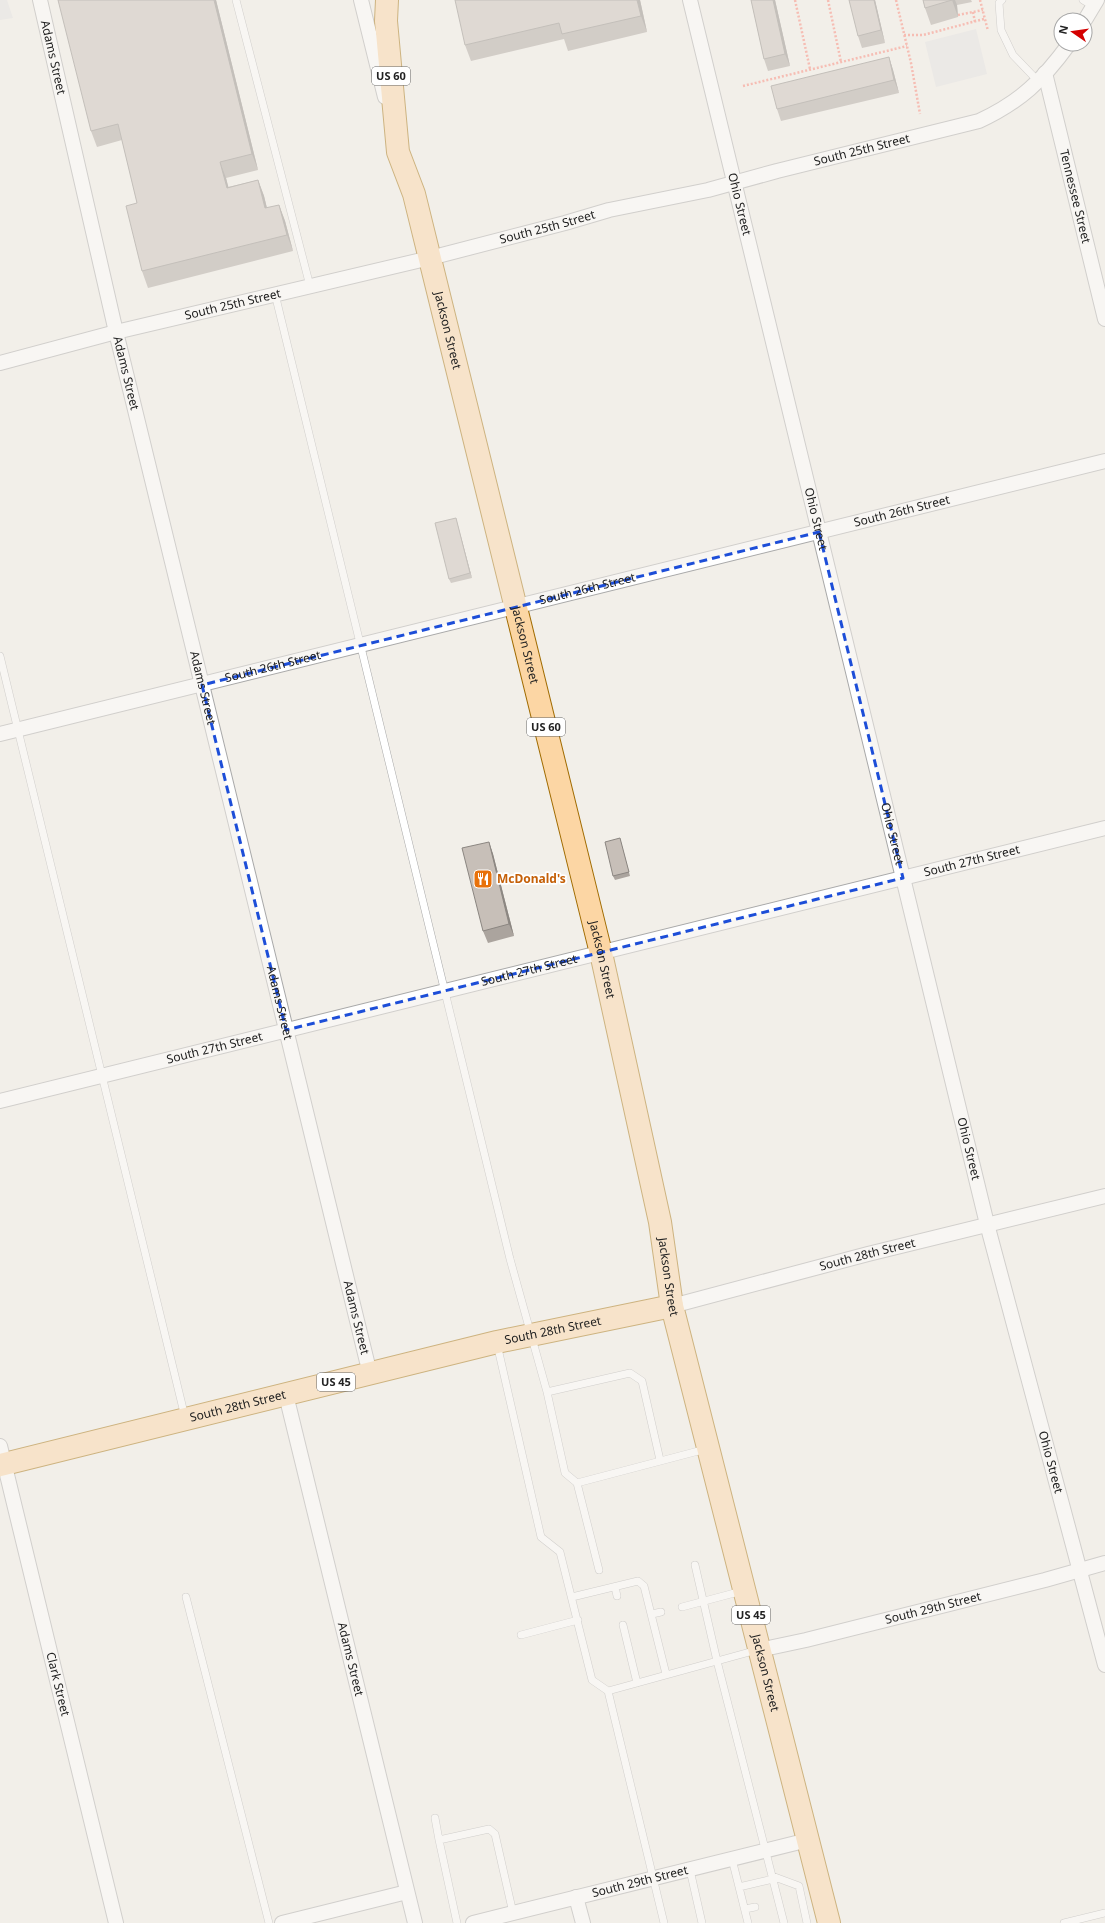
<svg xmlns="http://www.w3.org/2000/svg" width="1105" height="1923" viewBox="0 0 1105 1923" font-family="'Noto Sans',sans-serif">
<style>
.parking{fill:#e2e2e2}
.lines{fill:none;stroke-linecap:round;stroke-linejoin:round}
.lane-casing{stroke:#a9a9a9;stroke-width:8}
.street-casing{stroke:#a9a9a9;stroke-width:16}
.primary-casing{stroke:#a06b00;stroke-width:24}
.path{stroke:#fa8072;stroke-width:2.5;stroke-dasharray:2 2;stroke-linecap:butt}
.lane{stroke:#fff;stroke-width:7}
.street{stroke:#fff;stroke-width:14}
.primary{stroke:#fcd6a4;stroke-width:22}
.wall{fill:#aba49e}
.shaded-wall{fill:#8b8681}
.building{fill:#c7bfb8;stroke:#8b8681}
.marked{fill:none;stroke:#1d4ed8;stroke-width:3;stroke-dasharray:8 5;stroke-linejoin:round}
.labels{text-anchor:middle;stroke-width:3.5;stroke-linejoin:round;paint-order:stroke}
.shield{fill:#fff;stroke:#646464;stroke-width:1}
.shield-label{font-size:11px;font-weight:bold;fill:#222}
.street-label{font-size:12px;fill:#222;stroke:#fff}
.food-label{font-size:12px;font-weight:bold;fill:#c56008;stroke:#fff;text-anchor:start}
</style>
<rect width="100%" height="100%" fill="#f2efe9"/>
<path class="parking" d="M0,0H7L13,18L0,20Z
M976,29L987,74L936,87L925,42Z"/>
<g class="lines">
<defs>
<path id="lane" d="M236,0L310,286
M1002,0L999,3L1001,30L1013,55L1038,81
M1083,0L1093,6
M275,294L510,1259L547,1392L565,1473L577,1483L599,1570
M0,656L185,1417
M497,1344L541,1537L560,1552L592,1680L608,1691
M547,1392L630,1373L642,1381L660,1460
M577,1483L706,1449
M695,1565L717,1661L784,1923
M615,1587L617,1596
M186,1597L269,1923
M572,1597L638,1581L644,1586L666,1674
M682,1607L742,1591
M652,1614L661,1612
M623,1625L637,1683
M521,1635L578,1620
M435,1818L439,1840
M732,1859L748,1923
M690,1870L702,1923
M772,1876L799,1886L807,1923
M739,1887L773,1879
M745,1909L755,1907
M457,1923L439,1840L489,1829L495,1834L513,1913
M664,1923L608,1691L757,1650
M1064,1923L1105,1913"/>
<g id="street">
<path id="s1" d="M40,0L116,332L370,1374"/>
<path d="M361,0L385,97"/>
<path id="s2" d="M690,0L987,1224L1105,1665"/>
<path d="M1085,20L1097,0"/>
<path id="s3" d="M1045,73L1105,319"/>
<path id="s4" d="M0,363L116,332L430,258L565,223L609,210L708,190L777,171L979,121C1020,102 1043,80 1069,44"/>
<path id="s5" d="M0,734L1105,461"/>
<path id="s6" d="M0,1101L1105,828"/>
<path id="s7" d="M672,1306L868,1254L1105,1196"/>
<path id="s8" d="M286,1395L415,1923"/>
<path id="s9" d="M0,1446L116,1923"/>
<path id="s10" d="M759,1650L806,1640L1045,1580L1105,1563"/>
<path d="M576,1897L583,1923"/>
<path d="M282,1923L407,1892"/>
<path id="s11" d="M473,1923L808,1840"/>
</g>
<g id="primary">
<path id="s12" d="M387,0L386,21L398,152L414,194L601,953L660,1222L672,1306L829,1923"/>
<path id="s13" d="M0,1465L497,1342L672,1306"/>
</g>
</defs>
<use href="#lane" class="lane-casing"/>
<use href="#street" class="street-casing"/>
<use href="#primary" class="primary-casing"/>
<path class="path" d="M795,0L810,69
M828,0L841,62
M896,0L911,63L920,114
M980,0L988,31
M973,12L975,22
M958,15L983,10
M904,35H923L984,19
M743,86L907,46"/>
<use href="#lane" class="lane"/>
<use href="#street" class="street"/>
<use href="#primary" class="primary"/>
</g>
<path class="wall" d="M216,0L258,170L226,178L228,187L258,180L264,196L267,208L279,205L285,221L293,251L148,288L142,271L137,203L122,140L97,147L91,131Z
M640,0L647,32L568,51L564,39L471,61L465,45Z
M751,0H775L790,66L768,71L764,59Z
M875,0L885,43L862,48L858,36Z
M923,0H971L972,2L957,5L958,17L931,25L925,8Z
M889,57L893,70L899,93L781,121L777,109Z
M456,518L472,578L451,583L449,579Z
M620,838L630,876L615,880L613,876Z
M489,842L493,854L514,936L488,943L483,931Z"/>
<path class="shaded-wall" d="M214,0H216L258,170L252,154Z
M637,0H640L647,32L641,16Z
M773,0H775L790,66L785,54Z
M874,0H875L885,43L881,30Z
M952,0H955L957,5L958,17Z
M889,57L893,70L899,93L894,80Z
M220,162L226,178L233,204L227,188Z
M258,180L264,196L271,225L265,208Z
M279,205L285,221L293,251L287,235Z
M456,518L457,522L472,578L470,573Z
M489,842L493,854L514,936L509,924Z"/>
<path class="building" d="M58,0H214L252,154L220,162L227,188L258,180L265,208L279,205L287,235L142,271L126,206L137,203L118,124L91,131Z
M455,0H637L641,16L562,34L559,23L465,45Z
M751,0H773L785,54L764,59Z
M849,0H874L881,30L858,36Z
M923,0H952L925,8Z
M889,57L894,80L777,109L771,86Z
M456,518L470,573L449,579L435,523Z
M620,838L629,872L613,876L605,842Z
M489,842L509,924L483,931L462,848Z"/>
<path d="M0 0H1105V1923H0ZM819,532L903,878L286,1030L202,685Z" fill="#f2efe9" fill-opacity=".55" fill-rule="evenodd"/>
<path class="marked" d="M819,532L903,878L286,1030L202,685Z"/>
<defs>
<symbol id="restaurant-square" viewBox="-11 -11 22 22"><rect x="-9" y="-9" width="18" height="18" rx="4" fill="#e8710a" stroke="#fff"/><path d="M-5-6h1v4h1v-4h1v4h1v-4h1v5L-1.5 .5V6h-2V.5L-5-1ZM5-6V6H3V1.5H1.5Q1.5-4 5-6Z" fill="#fff"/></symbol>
</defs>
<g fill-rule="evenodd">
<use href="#restaurant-square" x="472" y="868" width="22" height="22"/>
</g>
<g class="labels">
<g class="shield">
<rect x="372" y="67" width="38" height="18" rx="3"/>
<rect x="527" y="718" width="38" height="18" rx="3"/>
<rect x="317" y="1373" width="38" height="18" rx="3"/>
<rect x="732" y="1606" width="38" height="18" rx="3"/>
</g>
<g class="shield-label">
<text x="391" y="80">US 60</text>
<text x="546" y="731">US 60</text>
<text x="336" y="1386">US 45</text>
<text x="751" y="1619">US 45</text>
</g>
<g class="street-label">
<text dy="4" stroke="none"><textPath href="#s1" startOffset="59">Adams Street</textPath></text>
<text dy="4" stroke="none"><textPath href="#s4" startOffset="888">South 25th Street</textPath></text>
<text dy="4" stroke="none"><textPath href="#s3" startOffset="127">Tennessee Street</textPath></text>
<text dy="4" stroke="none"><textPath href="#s2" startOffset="210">Ohio Street</textPath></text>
<text dy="4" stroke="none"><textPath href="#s4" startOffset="564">South 25th Street</textPath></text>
<text dy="4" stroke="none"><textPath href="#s4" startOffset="240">South 25th Street</textPath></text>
<text dy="4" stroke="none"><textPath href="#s12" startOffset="338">Jackson Street</textPath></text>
<text dy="4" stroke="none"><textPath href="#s1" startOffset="383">Adams Street</textPath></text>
<text dy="4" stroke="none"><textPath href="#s5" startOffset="929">South 26th Street</textPath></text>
<text dy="4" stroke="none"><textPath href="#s2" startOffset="534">Ohio Street</textPath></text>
<text dy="4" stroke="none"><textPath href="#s5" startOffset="605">South 26th Street</textPath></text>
<text dy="4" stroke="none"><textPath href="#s12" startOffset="662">Jackson Street</textPath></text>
<text dy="4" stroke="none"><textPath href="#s5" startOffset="281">South 26th Street</textPath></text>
<text dy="4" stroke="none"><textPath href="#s1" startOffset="707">Adams Street</textPath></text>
<text dy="4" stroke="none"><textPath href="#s2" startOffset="858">Ohio Street</textPath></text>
<text dy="4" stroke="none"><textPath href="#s6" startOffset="1001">South 27th Street</textPath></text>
<text dy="4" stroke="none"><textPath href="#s12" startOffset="986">Jackson Street</textPath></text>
<text dy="4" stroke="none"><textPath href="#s6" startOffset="545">South 27th Street</textPath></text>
<text dy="4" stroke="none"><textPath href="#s1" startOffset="1031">Adams Street</textPath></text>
<text dy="4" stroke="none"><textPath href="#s6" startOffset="221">South 27th Street</textPath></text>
<text dy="4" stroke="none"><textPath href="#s2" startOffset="1182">Ohio Street</textPath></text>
<text dy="4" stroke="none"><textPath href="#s7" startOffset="202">South 28th Street</textPath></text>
<text dy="4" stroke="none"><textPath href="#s12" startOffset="1310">Jackson Street</textPath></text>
<text dy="4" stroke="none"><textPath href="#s1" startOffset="1355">Adams Street</textPath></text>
<text dy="4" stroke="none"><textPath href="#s13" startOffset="569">South 28th Street</textPath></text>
<text dy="4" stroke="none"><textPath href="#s13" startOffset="245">South 28th Street</textPath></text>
<text dy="4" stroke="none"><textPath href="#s2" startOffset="1506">Ohio Street</textPath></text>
<text dy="4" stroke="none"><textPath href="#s10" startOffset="179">South 29th Street</textPath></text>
<text dy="4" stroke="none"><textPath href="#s8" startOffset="272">Adams Street</textPath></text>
<text dy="4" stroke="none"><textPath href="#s12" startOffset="1718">Jackson Street</textPath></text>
<text dy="4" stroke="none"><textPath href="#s9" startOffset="245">Clark Street</textPath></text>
<text dy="4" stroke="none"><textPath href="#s11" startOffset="172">South 29th Street</textPath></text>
</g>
<g class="food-label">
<text x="497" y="883">McDonald's</text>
</g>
</g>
<g transform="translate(1073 32) rotate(283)"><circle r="19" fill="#ffffff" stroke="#a7a7a7"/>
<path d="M0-3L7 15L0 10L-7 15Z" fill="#d40000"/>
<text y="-6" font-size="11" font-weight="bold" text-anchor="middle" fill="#222222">N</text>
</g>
</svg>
